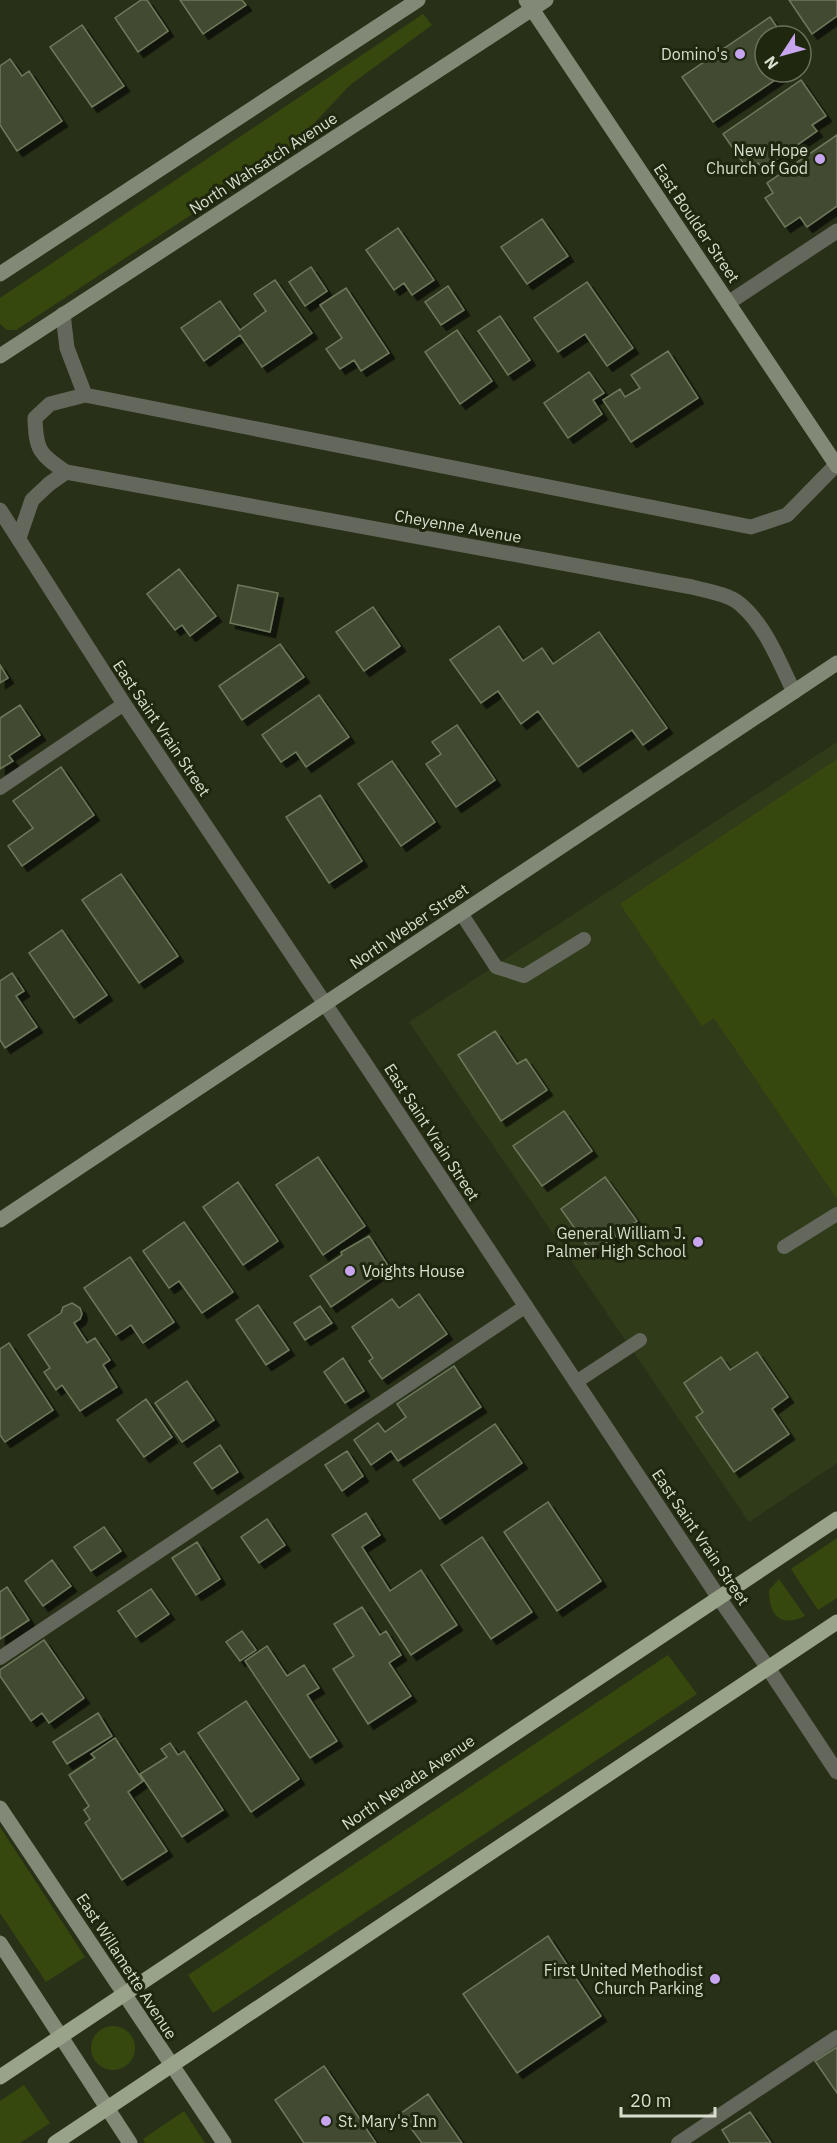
<svg xmlns="http://www.w3.org/2000/svg" width="837" height="2143" viewBox="0 0 837 2143" font-family="'IBM Plex Sans',sans-serif">
<style>
.built{fill:#303b1a}
.green{fill:#37480e}
.building{fill:#424c31;stroke:#6e795c;stroke-width:1.5;filter:url(#shadow)}
.lines{fill:none;stroke-linecap:round;stroke-linejoin:round}
.lane{stroke:#64685c;stroke-width:14}
.street{stroke:#64685c;stroke-width:15}
.secondary{stroke:#828976;stroke-width:15}
.primary{stroke:#99a389;stroke-width:15}
.poi-dot{fill:#c7a6ef;stroke:#1f270e;stroke-width:2}
.labels{text-anchor:middle;stroke-width:6;stroke-linejoin:round;paint-order:stroke}
.poi-label{font-size:16px;fill:#d9dfcf;stroke:#1f270e;text-anchor:end}
.street-label{font-size:16px;fill:#d9dfcf;stroke:#1f270e}
</style>
<defs>
<filter id="shadow"><feDropShadow dx="5.5" dy="5.5" stdDeviation="0" flood-color="#0009"/></filter>
</defs>
<rect width="100%" height="100%" fill="#283118"/>
<path class="built" d="M837,742V1463L749,1522L409,1022Z"/>
<path class="green" d="M423,14L432,25L350,85L288,151L16,330H7L0,324V298Z
M837,759V1199L714,1018L702,1026L620,904Z
M837,1538V1598L818,1610L791,1569Z
M779,1579L805,1616C780,1628 769,1615 769,1590Z
M668,1655L697,1694L213,2013L188,1975Z
M0,1827L85,1957L46,1982L0,1913Z
M91 2048a22 22 0 1 1 44 0a22 22 0 1 1-44 0Z
M24,2085L50,2123L20,2143H0V2101Z
M184,2111L205,2143H145L143,2139Z"/>
<path class="building" d="M141,0H147L168,31L138,52L115,18Z
M180,0H242L246,5L203,34Z
M789,0H837V16L812,34Z
M770,17L783,36H765V72H787L713,122L682,77Z
M82,25L124,86L92,107L50,47Z
M10,59L22,76L29,71L62,121L17,151L0,125V66Z
M801,80L826,116L812,125L817,131L763,169L758,163L748,170L723,134Z
M837,135V206L807,227L800,217L785,227L765,198L773,193L767,183Z
M542,219L568,256L527,284L501,247Z
M398,228L434,280L412,295L404,283L394,290L366,250Z
M311,267L327,291L305,306L289,282Z
M275,280L312,333L262,367L240,335L204,361L181,328L220,301L240,330L266,311L254,294Z
M587,282L633,348L607,366L585,334L558,352L534,318Z
M448,286L464,310L441,325L425,302Z
M346,288L389,353L361,371L354,360L340,369L326,349L342,338L320,305Z
M500,316L530,360L508,375L478,331Z
M457,330L492,381L460,404L425,352Z
M668,351L698,398L631,442L603,400L620,389L625,397L640,388L631,375Z
M589,372L604,393L593,400L602,414L568,438L544,403Z
M179,569L216,616L190,636L182,625L175,630L147,594Z
M238,585L278,593L270,632L230,623Z
M373,607L400,646L364,671L336,632Z
M499,626L523,661L542,648L553,664L599,632L667,728L643,745L632,730L578,767L538,711L521,724L498,691L481,703L450,660Z
M280,644L304,677L242,720L219,686Z
M0,665L8,678L0,683Z
M319,695L349,737L306,767L296,752L281,762L262,735Z
M20,705L40,735L9,756L13,761L0,769V718Z
M457,725L495,780L456,807L426,764L441,754L432,742Z
M392,761L435,822L401,846L358,784Z
M61,767L94,815L22,866L8,846L33,828L13,801Z
M320,795L362,861L329,883L286,817Z
M121,874L178,956L139,983L82,900Z
M62,930L107,995L74,1018L29,953Z
M12,973L24,991L16,996L37,1027L5,1048L0,1040V981Z
M495,1031L517,1064L526,1059L547,1090L501,1121L458,1055Z
M564,1111L592,1151L542,1186L513,1146Z
M318,1157L365,1226L323,1255L276,1185Z
M605,1177L637,1221L592,1253L561,1209Z
M238,1182L278,1241L243,1265L203,1207Z
M184,1222L233,1292L202,1313L179,1281L169,1288L143,1251Z
M369,1236L389,1267L331,1307L310,1276L342,1255L341,1252Z
M130,1257L174,1322L143,1343L131,1325L116,1335L84,1288Z
M419,1294L447,1334L382,1379L369,1361L373,1358L352,1327L392,1299L399,1308Z
M72,1303L80,1308L82,1314L80,1319L74,1323L87,1343L95,1338L110,1360L103,1365L117,1387L80,1411L62,1385L56,1390L44,1372L50,1368L28,1335L61,1313L63,1307Z
M258,1305L289,1350L266,1365L236,1320Z
M320,1306L332,1323L305,1340L294,1323Z
M9,1343L53,1410L5,1442L0,1435V1349Z
M757,1352L788,1397L772,1409L789,1434L734,1472L696,1417L703,1412L684,1383L721,1357L730,1370Z
M343,1358L364,1391L345,1403L324,1372Z
M454,1366L481,1407L398,1461L391,1451L371,1465L354,1440L378,1423L385,1432L406,1417L397,1404Z
M187,1381L214,1420L182,1442L155,1403Z
M146,1399L172,1437L144,1457L117,1420Z
M495,1424L522,1463L440,1519L413,1480Z
M220,1445L238,1472L212,1489L194,1463Z
M347,1451L363,1476L342,1491L325,1465Z
M548,1502L601,1581L557,1611L504,1532Z
M366,1513L380,1535L362,1547L390,1591L421,1570L457,1625L411,1655L332,1535Z
M267,1519L285,1545L259,1563L241,1537Z
M104,1527L121,1551L91,1571L74,1547Z
M482,1537L532,1612L491,1639L441,1565Z
M197,1542L220,1579L196,1595L172,1558Z
M52,1560L71,1586L43,1606L25,1581Z
M7,1587L29,1620L0,1639V1592Z
M151,1589L169,1614L136,1637L118,1611Z
M362,1607L380,1635L386,1631L401,1655L389,1663L411,1696L368,1724L333,1669L354,1656L334,1624Z
M242,1631L256,1650L240,1661L226,1642Z
M44,1640L84,1698L49,1723L42,1713L31,1721L0,1676V1670Z
M267,1646L287,1676L304,1665L319,1688L307,1695L337,1741L310,1758L245,1661Z
M246,1701L299,1779L251,1812L198,1733Z
M98,1713L112,1736L67,1764L53,1742Z
M115,1738L143,1781L128,1792L167,1851L122,1880L85,1823L90,1819L84,1810L89,1806L69,1775L95,1758L91,1754Z
M170,1743L178,1755L184,1751L223,1810L182,1837L140,1774L167,1757L161,1749Z
M548,1936L601,2016L517,2073L463,1994Z
M837,2047V2093L815,2061Z
M324,2066L376,2143H304L275,2100Z
M428,2094L462,2143H422L400,2114Z
M750,2112L771,2143H730L722,2130Z"/>
<g class="lines">
<path class="lane" d="M0,788L124,704
M461,913L496,967L524,976L584,939
M784,1247L837,1214
M576,1382L640,1340
M0,1658L526,1306
M678,2143L837,2037"/>
<path class="street" d="M728,303L837,231
M63,314L67,348L85,395
M0,510L124,704L362,1059L719,1598L768,1668L837,1772
M19,538L32,500L49,484L66,472
M794,692C779,662 766,626 740,604C728,594 707,591 692,587L66,472C39,454 36,450 35,418L50,404L85,395L751,527L787,515L836,465"/>
<path class="secondary" d="M526,0L837,466
M0,274L418,0
M0,356L546,0
M0,1220L837,663
M0,1808L224,2143
M0,1943L130,2143"/>
<path class="primary" d="M0,2077L837,1519
M55,2143L837,1622"/>
</g>
<g class="poi-dot">
<circle cx="740" cy="54" r="6"/>
<circle cx="820" cy="159" r="6"/>
<circle cx="698" cy="1242" r="6"/>
<circle cx="350" cy="1271" r="6"/>
<circle cx="715" cy="1979" r="6"/>
<circle cx="326" cy="2121" r="6"/>
</g>
<g class="labels">
<g class="poi-label">
<text x="728" y="60">Domino's</text>
<text x="808" y="156">New Hope<tspan x="808" dy="18">Church of God</tspan></text>
<text x="686" y="1239">General William J.<tspan x="686" dy="18">Palmer High School</tspan></text>
<text x="362" y="1277" text-anchor="start">Voights House</text>
<text x="703" y="1976">First United Methodist<tspan x="703" dy="18">Church Parking</tspan></text>
<text x="338" y="2127" text-anchor="start">St. Mary's Inn</text>
</g>
<g class="street-label">
<text transform="translate(263 163) rotate(-33)" y="6">North Wahsatch Avenue</text>
<text transform="translate(697 223) rotate(56)" y="6">East Boulder Street</text>
<text transform="translate(458 526) rotate(10)" y="6">Cheyenne Avenue</text>
<text transform="translate(162 728) rotate(56)" y="6">East Saint Vrain Street</text>
<text transform="translate(409 926) rotate(-34)" y="6">North Weber Street</text>
<text transform="translate(432 1132) rotate(57)" y="6">East Saint Vrain Street</text>
<text transform="translate(701 1537) rotate(56)" y="6">East Saint Vrain Street</text>
<text transform="translate(408 1782) rotate(-34)" y="6">North Nevada Avenue</text>
<text transform="translate(127 1966) rotate(57)" y="6">East Willamette Avenue</text>
</g>
</g>
<g transform="translate(783 54) rotate(234)"><circle r="28" fill="#1f270e" stroke="#69715b" stroke-width="1.5"/>
<path d="M0-4.5L10 22L0 15L-10 22Z" fill="#c7a6ef"/>
<text y="-9" font-size="16" font-weight="bold" text-anchor="middle" fill="#d9dfcf">N</text>
</g>
<path d="M621 2107v9h94v-9" fill="none" stroke="#d9dfcf" stroke-width="3"/>
<text x="630" y="2107" font-size="18" fill="#d9dfcf" stroke="#1f270e" stroke-width="4.5" paint-order="stroke">20 m</text>
</svg>
